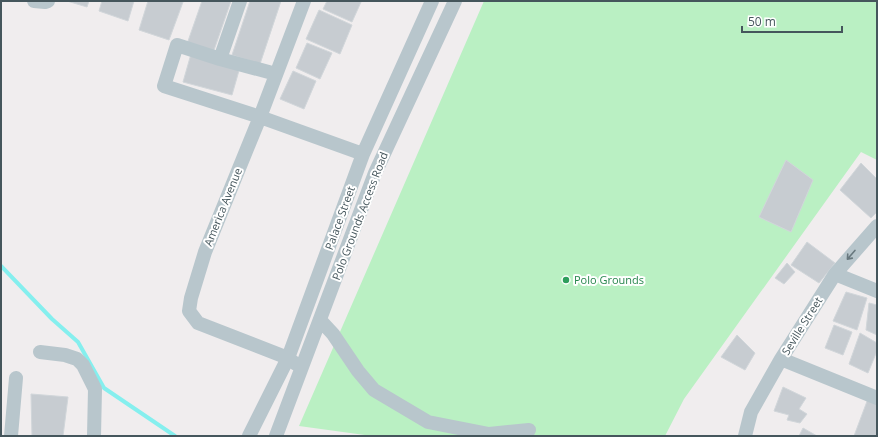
<svg xmlns="http://www.w3.org/2000/svg" width="878" height="437" viewBox="0 0 878 437" font-family="'Open Sans',sans-serif">
<style>
.green{fill:#baf0c3}
.lines{fill:none;stroke-linecap:round;stroke-linejoin:round}
.stream{stroke:#85efee;stroke-width:4}
.building{fill:#c7ccd1;stroke:#d1d6da}
.minor{stroke:#b8c6cc;stroke-width:14}
.oneway{stroke:#68787e}
.leisure-dot{fill:#2e9e5b;stroke:#fff;stroke-width:1.5}
.labels{text-anchor:middle;stroke-width:4;stroke-linejoin:round;paint-order:stroke}
.street-label{font-size:11px;fill:#45565c;stroke:#fff}
.leisure-label{font-size:11px;fill:#27864d;stroke:#fff;text-anchor:start}
</style>
<rect width="100%" height="100%" fill="#f0edee"/>
<path class="green" d="M484,1H877V160L861,152L684,399L665,436H372L299,426Z"/>
<g class="lines">
<path class="stream" d="M1,266L52,319L78,342L104,388L175,436"/>
</g>
<path class="building" d="M67,1H89L87,7Z
M102,1H134L128,21L99,11Z
M148,1H179L183,2L169,40L139,30Z
M202,1H231L213,53L187,44Z
M250,1H281L260,64L232,55Z
M327,1H360L361,2L352,22L323,9Z
M319,10L352,25L340,54L306,39Z
M307,43L332,53L320,79L296,68Z
M191,54L240,67L232,95L183,82Z
M293,71L316,81L304,109L280,99Z
M786,160L813,180L791,232L759,217Z
M861,163L877,179V212L871,218L840,190Z
M807,242L835,263L819,283L791,265Z
M787,263L795,272L784,284L775,278Z
M846,292L867,298L857,330L833,321Z
M869,303L877,305V335L866,330Z
M834,325L852,332L843,355L825,348Z
M860,333L877,343V351L868,373L849,364Z
M737,335L755,353L745,370L721,357Z
M783,387L806,398L799,409L807,414L800,423L787,420L789,415L774,411Z
M31,394L68,397L63,436H32Z
M869,396L877,400V436H854Z
M803,428L817,436H799Z"/>
<g class="lines">
<path class="minor" d="M34,1L45,2L48,1
M220,59L240,1
M276,74L220,59L177,45L164,86L260,117L363,154
M835,274L877,291
M320,320L333,334L358,371L374,390L428,422L489,434L529,430
M40,352L65,355L77,359L83,365L95,389L94,436
M781,359L877,398
M296,364L288,358L198,323L189,311L191,298L205,252L260,117L304,1
M11,436L16,378
M249,436L288,358L363,154L432,1
M276,436L375,173L455,1
M745,436L751,412L781,359L835,274L877,226"/>
</g>
<defs><path id="oneway-shaft" d="M-6 0H5M1.5-3L5.5 0L1.5 3" fill="none" stroke-width="1.6" stroke-linecap="round" stroke-linejoin="round"/></defs>
<use class="oneway" href="#oneway-shaft" transform="translate(851 255) rotate(131)"/>
<circle class="leisure-dot" cx="566" cy="280" r="4"/>
<g class="labels">
<g class="street-label">
<text transform="translate(223 207) rotate(-68)" y="4">America Avenue</text>
<text transform="translate(360 216) rotate(-69)" y="4">Polo Grounds Access Road</text>
<text transform="translate(340 218) rotate(-70)" y="4">Palace Street</text>
<text transform="translate(802 326) rotate(-58)" y="4">Seville Street</text>
</g>
<g class="leisure-label">
<text x="574" y="284">Polo Grounds</text>
</g>
</g>
<rect width="878" height="437" fill="none" stroke="#45565c" stroke-width="4"/>
<path d="M742 26v6h100v-6" fill="none" stroke="#45565c" stroke-width="2"/>
<text x="748" y="26" font-size="12" fill="#45565c" stroke="#ffffff" stroke-width="3" paint-order="stroke">50 m</text>
</svg>
